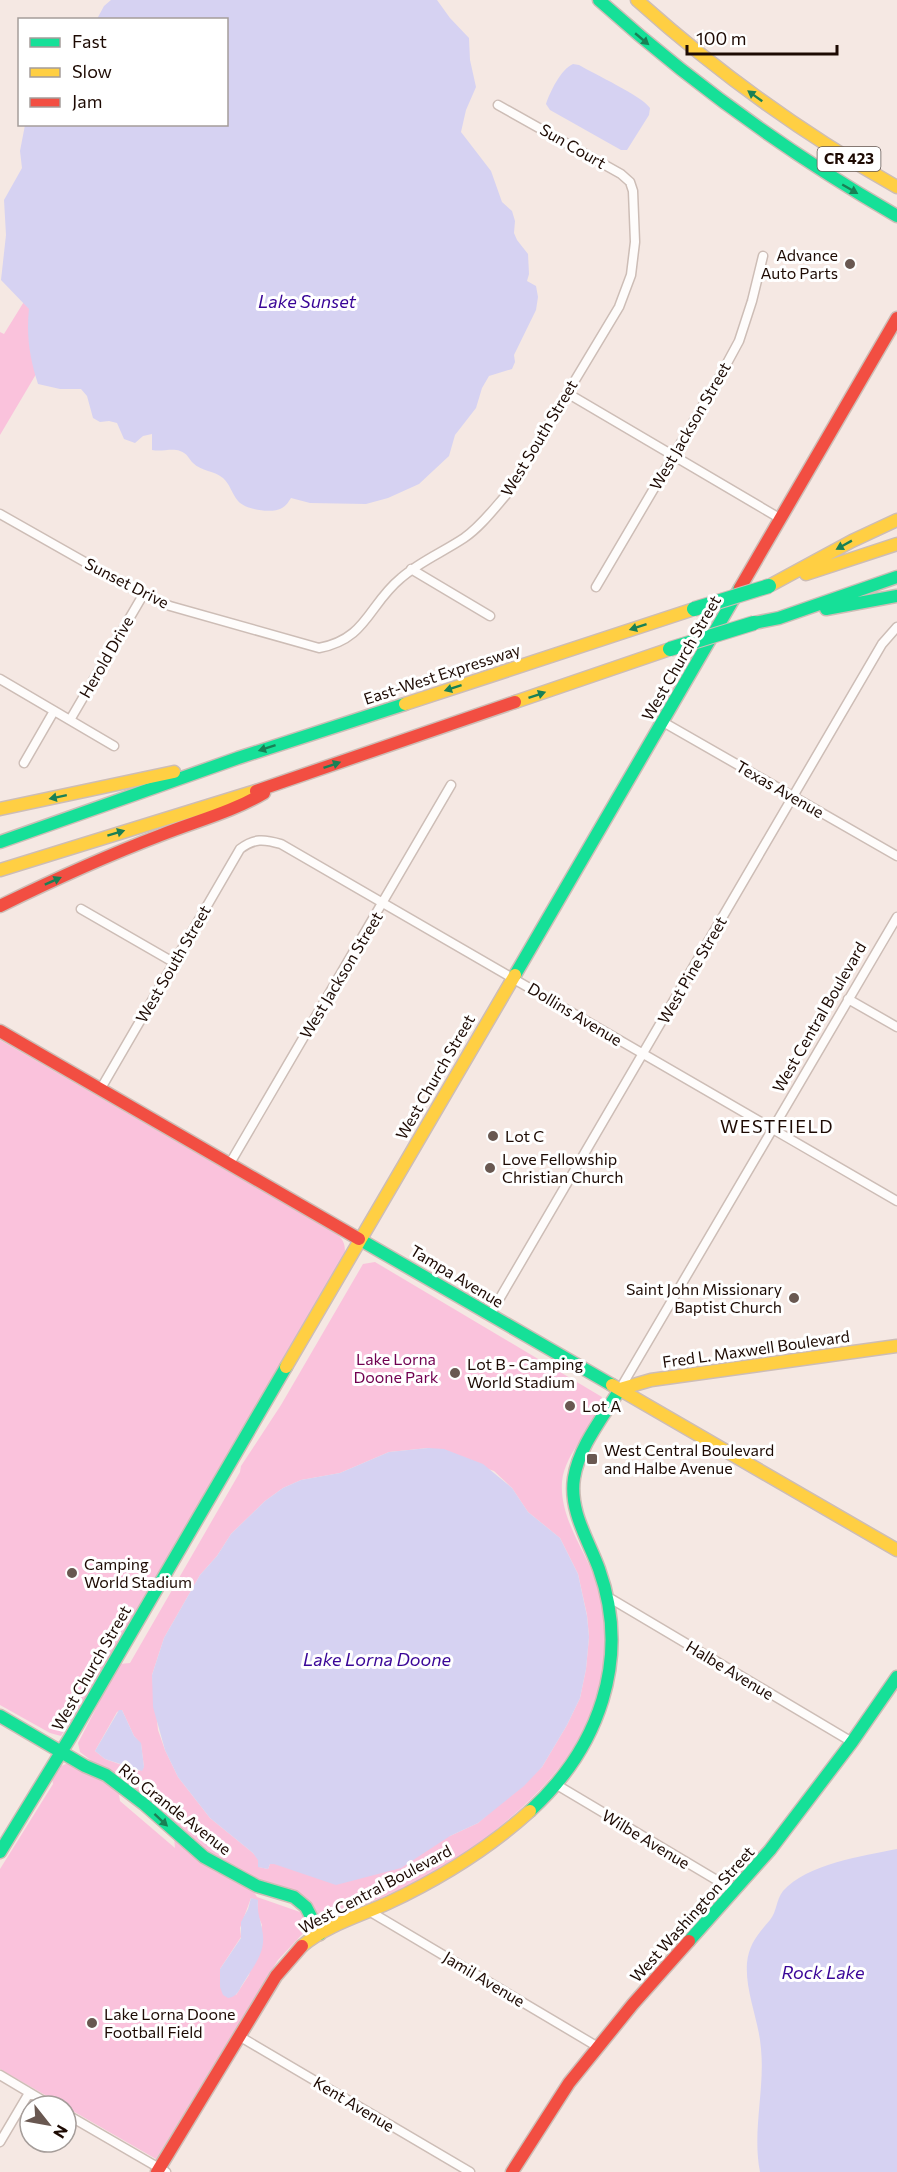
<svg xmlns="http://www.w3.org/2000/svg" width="897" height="2172" viewBox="0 0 897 2172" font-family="Commissioner,sans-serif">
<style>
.green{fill:#fac2dc;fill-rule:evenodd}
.water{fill:#d6d2f2}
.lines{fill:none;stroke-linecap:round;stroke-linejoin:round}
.street-casing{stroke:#cdbdb6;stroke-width:11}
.fast-casing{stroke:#cdbdb6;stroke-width:15}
.slow-casing{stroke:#cdbdb6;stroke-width:15}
.jam-casing{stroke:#cdbdb6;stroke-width:15}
.street{stroke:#fefcfb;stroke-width:8}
.fast{stroke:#16e098;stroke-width:12}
.slow{stroke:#ffcf43;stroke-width:12}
.jam{stroke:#f24e42;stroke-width:12}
.fast-bridge-casing{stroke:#cdbdb6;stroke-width:16;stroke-linecap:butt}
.fast-bridge{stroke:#16e098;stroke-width:14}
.oneway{fill:#198055}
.poi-dot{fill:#695851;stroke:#fff;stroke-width:2}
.labels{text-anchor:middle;stroke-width:6;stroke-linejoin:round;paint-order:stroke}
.shield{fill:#fff;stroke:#61544f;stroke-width:1.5}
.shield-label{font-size:15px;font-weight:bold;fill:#1d0a03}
.street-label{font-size:16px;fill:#1d0a03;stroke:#fff}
.poi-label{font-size:16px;fill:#1d0a03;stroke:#fff;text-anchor:start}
.park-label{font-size:16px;fill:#700050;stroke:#fff}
.water-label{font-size:18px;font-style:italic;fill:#390597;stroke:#fff}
.neighbourhood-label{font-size:18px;letter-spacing:1.5px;fill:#1d0a03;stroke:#fff}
</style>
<rect width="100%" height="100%" fill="#f5e8e3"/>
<path class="green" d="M43,271L61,332L0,435V332L4,334Z
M0,1040L335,1233C343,1239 345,1242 345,1253L93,1687L61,1736L50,1733L0,1705Z
M375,1262L602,1397C597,1428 565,1450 562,1482C559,1526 597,1563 603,1606C617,1701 573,1766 503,1824C486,1838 467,1854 448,1865C407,1888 364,1905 321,1923L308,1902L237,1872L213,1856L80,1752L78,1743L119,1664L130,1663L240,1472L241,1466L281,1405L363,1264ZM428,1448L494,1471L512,1488L528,1512L560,1538L578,1574L587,1615L589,1637L586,1669L580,1698L567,1725L542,1767L478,1823L450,1836L274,1864H270L268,1869L259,1867V1860L253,1853L210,1818L178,1777L165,1750L158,1730L152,1675L164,1638L200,1575L217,1556L231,1534L265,1501L283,1488L301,1480L340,1473L389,1452ZM122,1710L134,1736L141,1744L144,1767L139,1771L105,1759L95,1751L117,1712Z
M68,1763L118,1788L120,1801L175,1848L174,1837L250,1886L257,1897L300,1912L298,1904L310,1920L309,1927L278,1960L156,2159L0,2069V1869L53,1784L52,1779L61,1766ZM251,1898L258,1901L257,1913L262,1925L249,1975L236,1995L220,1969L241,1937L240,1928Z"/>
<path class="water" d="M111,0H437L450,18L469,38L470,60L476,87L466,110L461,132L491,171L502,202L512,211L515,221L514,233L517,240L528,254L529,274L527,281L536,286L538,297L536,310L514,355L515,362L512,369L489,376L482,388L476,408L455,435L449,456L419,484L388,498L366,504L310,503L291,498C289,501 286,506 282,508C272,514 246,510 238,501C232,494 230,484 223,478C215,471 201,471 193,463C189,459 187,453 180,451C172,448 161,452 152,450V434L143,436L135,443L124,439L117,423L109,421L100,422L93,418L87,396L81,389H60L38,384C30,359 26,336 29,309L1,280L6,235L4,200L22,168L20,151L25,125L226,124V20L97,19L104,6Z
M573,64L579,65C594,74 642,96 650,108L649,115L627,150H621L550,110L546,104C550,92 561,69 573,64Z
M428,1448L444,1449L483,1464L512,1488L528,1512L560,1538L578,1574L587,1616L589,1637L586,1669L580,1698L567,1725L542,1767L524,1786L478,1823L450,1836L401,1868L336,1885L274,1864H270L268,1869L258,1867V1860L253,1853L210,1818L178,1777L165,1750L153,1707L152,1675L164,1638L200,1575L217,1556L231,1534L265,1501L283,1488L301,1480L340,1473L389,1452Z
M119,1710H122L134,1736L141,1743L144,1767L142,1771L105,1759L95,1751Z
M897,1849V2172H760C752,2132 765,2089 761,2049C759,2020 745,1992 747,1963C749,1944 758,1934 770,1920C777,1911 776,1900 783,1891C807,1864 862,1856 897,1849Z
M251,1898L258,1900C257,1914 260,1917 262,1929C267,1951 255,1964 244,1982C239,1989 238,1997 228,1998L223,1995L220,1987V1969L241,1938V1922L248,1909Z"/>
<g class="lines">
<defs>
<path id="street" d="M567,393L781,519
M0,514L143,595L170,606L319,648C367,639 368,605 401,578C419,562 443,552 464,538C480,527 493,510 506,495L619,307L631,275L635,242L633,191L630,182L621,174L498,105
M411,569L490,616
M596,587L719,378L739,341L752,301L763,256
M0,679L114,746
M70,720L143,595
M663,722L897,856
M24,763L54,711
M81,909L173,962
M848,999L897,1027
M100,1090L240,849C254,838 264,839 281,844L897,1201
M229,1165L451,785
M490,1315L882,644L897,627
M620,1389L897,917
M608,1597L852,1742
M557,1785L735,1891
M369,1911L598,2047
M239,2036L470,2172
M0,2075L52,2106
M66,2114L166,2172
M0,2142L29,2093"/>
<path id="fast" d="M599,0C691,83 790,154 897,216
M826,609L897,596
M754,623L779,618L897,577
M0,842L238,758L405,704
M515,975L740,588
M359,1239L612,1385
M0,1716L85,1766L106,1775L144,1804L204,1857L257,1886L294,1897L306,1907L320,1934
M530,1811C599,1748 631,1659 599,1569C588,1539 569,1511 574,1478C579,1446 604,1416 620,1389
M0,1852L71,1736L286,1367
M689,1941L770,1850L852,1742L897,1677"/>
<path id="slow" d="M637,0C717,72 803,134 897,187
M806,574L897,544
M769,586L852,541L897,520
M515,702L670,649
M405,704L694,609
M0,809L174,772
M0,870L256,791
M286,1367L515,975
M612,1385L897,1550
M620,1389L651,1380L897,1346
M302,1946C327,1925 359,1916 388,1903C439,1879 488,1849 530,1811"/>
<path id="jam" d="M740,588L897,318
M256,791L515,702
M0,906C53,880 106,856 161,835C196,821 232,812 264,793
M0,1031L359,1239
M157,2172L276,1976L302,1946
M512,2172L569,2083L633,2004L689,1941"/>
</defs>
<use href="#street" class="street-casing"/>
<use href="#fast" class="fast-casing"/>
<use href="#slow" class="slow-casing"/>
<use href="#jam" class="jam-casing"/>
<use href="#street" class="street"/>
<use href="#fast" class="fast"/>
<use href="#slow" class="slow"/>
<use href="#jam" class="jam"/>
<defs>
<path id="fast-bridge" d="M694,609L769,586
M670,649L754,623"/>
</defs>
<use href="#fast-bridge" class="fast-bridge-casing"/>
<use href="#fast-bridge" class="fast-bridge"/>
</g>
<defs><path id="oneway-solid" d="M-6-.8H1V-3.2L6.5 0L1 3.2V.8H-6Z" transform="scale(1.5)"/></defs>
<g class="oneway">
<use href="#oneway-solid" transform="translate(642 39) rotate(40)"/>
<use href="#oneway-solid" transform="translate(755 96) rotate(-144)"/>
<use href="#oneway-solid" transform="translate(850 189) rotate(30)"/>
<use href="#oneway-solid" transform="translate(844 545) rotate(151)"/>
<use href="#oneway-solid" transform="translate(638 627) rotate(162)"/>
<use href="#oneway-solid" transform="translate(453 688) rotate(162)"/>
<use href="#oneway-solid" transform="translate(537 695) rotate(-19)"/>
<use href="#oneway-solid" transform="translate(267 748) rotate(162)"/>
<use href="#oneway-solid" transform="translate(332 765) rotate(-19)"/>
<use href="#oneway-solid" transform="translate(58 797) rotate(168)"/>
<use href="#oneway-solid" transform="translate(116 833) rotate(-17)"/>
<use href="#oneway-solid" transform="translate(53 881) rotate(-24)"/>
<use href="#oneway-solid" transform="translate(161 1820) rotate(43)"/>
</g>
<g class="poi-dot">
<circle cx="850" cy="264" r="6"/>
<circle cx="493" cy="1136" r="6"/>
<circle cx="490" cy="1168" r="6"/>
<circle cx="794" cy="1298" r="6"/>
<circle cx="455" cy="1373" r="6"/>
<circle cx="570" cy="1406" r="6"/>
<rect x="586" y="1453" width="12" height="12" rx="3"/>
<circle cx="72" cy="1573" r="6"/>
<circle cx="92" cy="2023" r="6"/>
</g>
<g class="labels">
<rect class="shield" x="817.5" y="147" width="63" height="24" rx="4.5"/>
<g class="shield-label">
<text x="849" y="164">CR 423</text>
</g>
<g class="street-label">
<text transform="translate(573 146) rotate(30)" y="6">Sun Court</text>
<text transform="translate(690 426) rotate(-60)" y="6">West Jackson Street</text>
<text transform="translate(539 438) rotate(-59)" y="6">West South Street</text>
<text transform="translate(127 583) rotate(27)" y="6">Sunset Drive</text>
<text transform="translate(106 657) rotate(-60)" y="6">Herold Drive</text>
<text transform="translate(681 658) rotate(-60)" y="6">West Church Street</text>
<text transform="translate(442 674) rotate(-18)" y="6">East-West Expressway</text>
<text transform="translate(780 789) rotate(30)" y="6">Texas Avenue</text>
<text transform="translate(173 964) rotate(-60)" y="6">West South Street</text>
<text transform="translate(692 970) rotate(-60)" y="6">West Pine Street</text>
<text transform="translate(341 975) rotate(-59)" y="6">West Jackson Street</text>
<text transform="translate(575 1014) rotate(31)" y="6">Dollins Avenue</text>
<text transform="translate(819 1017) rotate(-60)" y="6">West Central Boulevard</text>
<text transform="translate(435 1077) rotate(-60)" y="6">West Church Street</text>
<text transform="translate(457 1276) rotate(31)" y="6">Tampa Avenue</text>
<text transform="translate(756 1349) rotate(-8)" y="6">Fred L. Maxwell Boulevard</text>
<text transform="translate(91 1668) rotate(-60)" y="6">West Church Street</text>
<text transform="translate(730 1670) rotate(31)" y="6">Halbe Avenue</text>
<text transform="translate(175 1809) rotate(38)" y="6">Rio Grande Avenue</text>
<text transform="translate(646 1839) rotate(31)" y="6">Wilbe Avenue</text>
<text transform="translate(375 1889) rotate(-28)" y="6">West Central Boulevard</text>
<text transform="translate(692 1914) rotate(-48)" y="6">West Washington Street</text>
<text transform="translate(484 1979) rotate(31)" y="6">Jamil Avenue</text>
<text transform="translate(354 2104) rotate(31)" y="6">Kent Avenue</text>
</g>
<g class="poi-label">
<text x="838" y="261" text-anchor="end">Advance<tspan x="838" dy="18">Auto Parts</tspan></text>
<text x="505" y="1142">Lot C</text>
<text x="502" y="1165">Love Fellowship<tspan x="502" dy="18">Christian Church</tspan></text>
<text x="782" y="1295" text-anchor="end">Saint John Missionary<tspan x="782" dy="18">Baptist Church</tspan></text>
<text x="467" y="1370">Lot B - Camping<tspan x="467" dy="18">World Stadium</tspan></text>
<text x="582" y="1412">Lot A</text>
<text x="604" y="1456">West Central Boulevard<tspan x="604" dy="18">and Halbe Avenue</tspan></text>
<text x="84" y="1570">Camping<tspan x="84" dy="18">World Stadium</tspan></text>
<text x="104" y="2020">Lake Lorna Doone<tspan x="104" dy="18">Football Field</tspan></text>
</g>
<g class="park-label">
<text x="396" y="1365">Lake Lorna<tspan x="396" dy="18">Doone Park</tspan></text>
</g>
<g class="water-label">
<text x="307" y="308">Lake Sunset</text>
<text x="377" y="1666">Lake Lorna Doone</text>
<text x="823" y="1979">Rock Lake</text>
</g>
<g class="neighbourhood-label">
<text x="777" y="1133">WESTFIELD</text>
</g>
</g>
<rect x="18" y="18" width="210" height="108" fill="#ffffff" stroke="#a59d9a" stroke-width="1.5"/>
<rect x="30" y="38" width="30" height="9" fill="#16e098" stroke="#a59d9a" stroke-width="1.5"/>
<text x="72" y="48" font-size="18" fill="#1d0a03">Fast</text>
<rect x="30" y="68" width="30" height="9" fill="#ffcf43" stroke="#a59d9a" stroke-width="1.5"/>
<text x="72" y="78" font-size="18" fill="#1d0a03">Slow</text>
<rect x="30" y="98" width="30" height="9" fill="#f24e42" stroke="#a59d9a" stroke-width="1.5"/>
<text x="72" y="108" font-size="18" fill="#1d0a03">Jam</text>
<g transform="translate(48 2124) rotate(121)"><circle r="28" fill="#ffffff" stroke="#a59d9a" stroke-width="1.5"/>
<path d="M0-4.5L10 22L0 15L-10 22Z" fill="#695851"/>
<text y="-9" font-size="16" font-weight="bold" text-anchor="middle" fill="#1d0a03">N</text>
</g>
<path d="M687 45v9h150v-9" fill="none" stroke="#1d0a03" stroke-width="3"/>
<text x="696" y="45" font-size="18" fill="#1d0a03" stroke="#ffffff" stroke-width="4.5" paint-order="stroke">100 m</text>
</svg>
